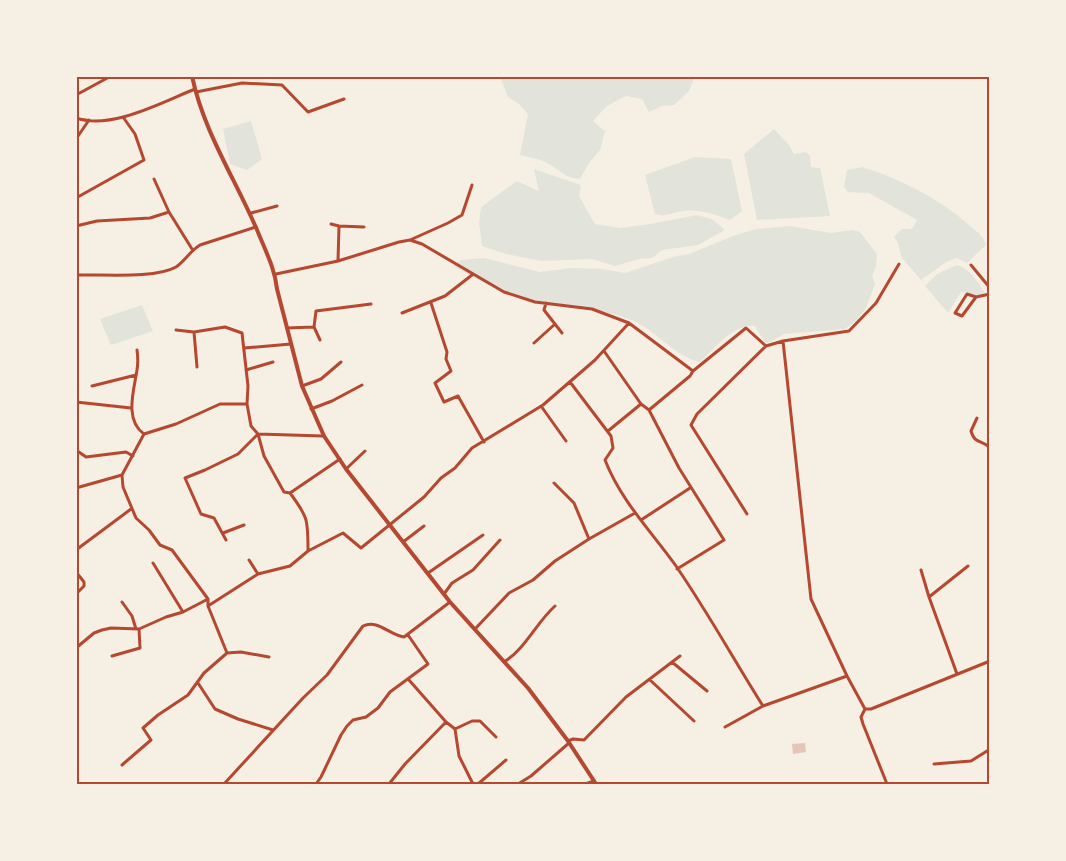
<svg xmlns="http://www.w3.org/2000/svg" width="1066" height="861" viewBox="0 0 1066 861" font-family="'Work Sans',sans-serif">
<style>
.green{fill:#e2e4dc}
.building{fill:#e6c5b7}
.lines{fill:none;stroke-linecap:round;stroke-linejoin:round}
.minor{stroke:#b5482f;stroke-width:3}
.tertiary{stroke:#b5482f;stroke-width:4}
.neatline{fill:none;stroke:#b5482f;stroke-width:2}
</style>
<rect width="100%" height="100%" fill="#f6efe4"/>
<path class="green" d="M693,77L694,78L689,91L674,105L662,106L649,112L642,99L626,96L607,106L593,121L605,131L600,150L589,163L580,179C565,178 562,171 549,164C540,159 530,157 520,155L528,114L519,104L508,97L500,77Z
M251,121L262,159L247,170L230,164L223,129Z
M774,129L789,145L794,154L806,152L810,156L811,167L820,168L830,216L757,220L744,154Z
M695,157L731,159L742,211L730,220C715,215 700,209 683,211C673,212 664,218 655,214L645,175Z
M862,167C901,179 938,198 968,224C975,230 984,236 986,245L967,263L957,258L946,262L921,280L902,258L898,243L894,237L902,229H912L917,220L869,193L848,192L844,187L847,170Z
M534,169L581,185L579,196L595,224L620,228L650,224L697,215L712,219L725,230L698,245L662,250L652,258L639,259L615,266L592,259L541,261L506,254L482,246L479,223L481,207L517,181L539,191Z
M790,226L831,233L853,230L860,232L877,254L876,267L872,276L875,284L866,308L857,320L845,329L784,334L766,344L755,326C734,323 714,349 700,362C673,356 656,329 629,319C595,307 559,308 524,299C499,292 476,279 453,266L461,260L484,258L540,272L572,268L603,269L625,273L673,257L689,254L733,236L756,229Z
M957,265C971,269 978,283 986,295L977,297L970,293L961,292L948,313L925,286L937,274Z
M142,305L153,331L111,345L100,319Z"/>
<path class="building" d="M805,743L806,752L793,754L792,744Z"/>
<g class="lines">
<path class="minor" d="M196,92L242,83L282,85L308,112L344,99
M76,95L111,76
M76,118C112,130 162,102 195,89
M76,139L89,120
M154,179L169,212L192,249
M76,198L144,160L135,134L123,117
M251,213L277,206
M331,224L339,226L364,227
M76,226L97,221L150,218L169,212
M410,240L448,223L462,215L472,185
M338,261L339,226
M971,265L990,288
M276,274L338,261L399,242L410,240L422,244L504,292L535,302L592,309L629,323L693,371
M76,275C102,274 155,279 176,267C185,261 190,251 200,245L256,227
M976,297L967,294L955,313L962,316L976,297L990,294
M431,303L447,352L446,359L451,371L435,383L444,402L458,396L484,442
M546,303L544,310L562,333
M402,313L445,296L472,275
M287,328L314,327
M176,330L194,332L225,327L242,333L248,386L247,404L251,426L258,434L264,456L284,492L290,493C308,517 308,520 308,550
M194,332L197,367
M320,340L314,327L316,311L371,304
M783,341L811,599L847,676L865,709
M534,343L555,324
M244,348L291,344
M137,350C138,357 138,364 137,370C134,390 124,420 144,434
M604,351L641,404L649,410L679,468L724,540L677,569
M246,370L273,362
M570,382L611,436L613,448L605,460C621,501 651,531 676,566C707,611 734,660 763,706
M92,386L136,375
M302,386L321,379L341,362
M76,402L131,408
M541,406L566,441
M311,409L332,401L362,385
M649,410L690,376L693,371L746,328L766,346L783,341L849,331L876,303L899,264
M977,418L971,431C975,445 982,439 990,448
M608,431L641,404
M76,450L86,457L126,452L133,456
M346,469L365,451
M122,475L123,487L136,518L149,530L160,545L172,550L208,599V606L227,653
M554,483L574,503L589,539
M76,488L122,475L144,434L176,424L220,404H247
M290,493L340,459
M747,514L691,425L697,414L766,346
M641,520L690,488
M223,533L244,525
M226,540L214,518L201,514L185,478L205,470L238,454L258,434L323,436
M403,542L424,526
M76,550L131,509
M249,560L258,574
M153,563L183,612
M921,570L929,597L957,674
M76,572L84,582V586L76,594
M428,573L483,535
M444,594L452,583L473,570L500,540
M929,597L968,566
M122,602L132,616L136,629
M208,606L258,574L290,566L308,551L343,533L361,548L424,497L441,478L455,468L472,448L543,405L595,360L629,323
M475,629L509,593L533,580L555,561L589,539L635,513
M76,648L94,633L102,630L111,628L139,629L166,617L183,612L208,599
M112,656L140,648L139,629
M504,662C526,648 536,623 555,606
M672,662L707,691
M409,680L446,722L455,729L459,756L473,784
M650,680L694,721
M198,683L215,709L238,719L273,730
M725,727L763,706L847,676
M455,729L472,721H480L496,737
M568,741L573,739L584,740L626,697L680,656
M934,764L971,761L987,751L990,753
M122,765L151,740L143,728L158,715L188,695L204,673L227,653L241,652L269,657
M224,784L303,698L327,675L363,626C378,619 389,635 404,637L450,602
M316,784L321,777L341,735L347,726L353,720L366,717L378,708L390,692L428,664L408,635
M389,784L405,764L446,722
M478,784L506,760
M518,784L531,776L569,743
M585,784L594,781
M887,784L863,724L861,717L865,709H871L990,661"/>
<path class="tertiary" d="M192,76C204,134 238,183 260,237C267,254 275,270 277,289L302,386L324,436L346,469L450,602L528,688L568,741L596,784"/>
</g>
<rect width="1066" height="861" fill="none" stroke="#f6efe4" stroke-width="156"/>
<rect x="78" y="78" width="910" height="705" class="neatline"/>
</svg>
